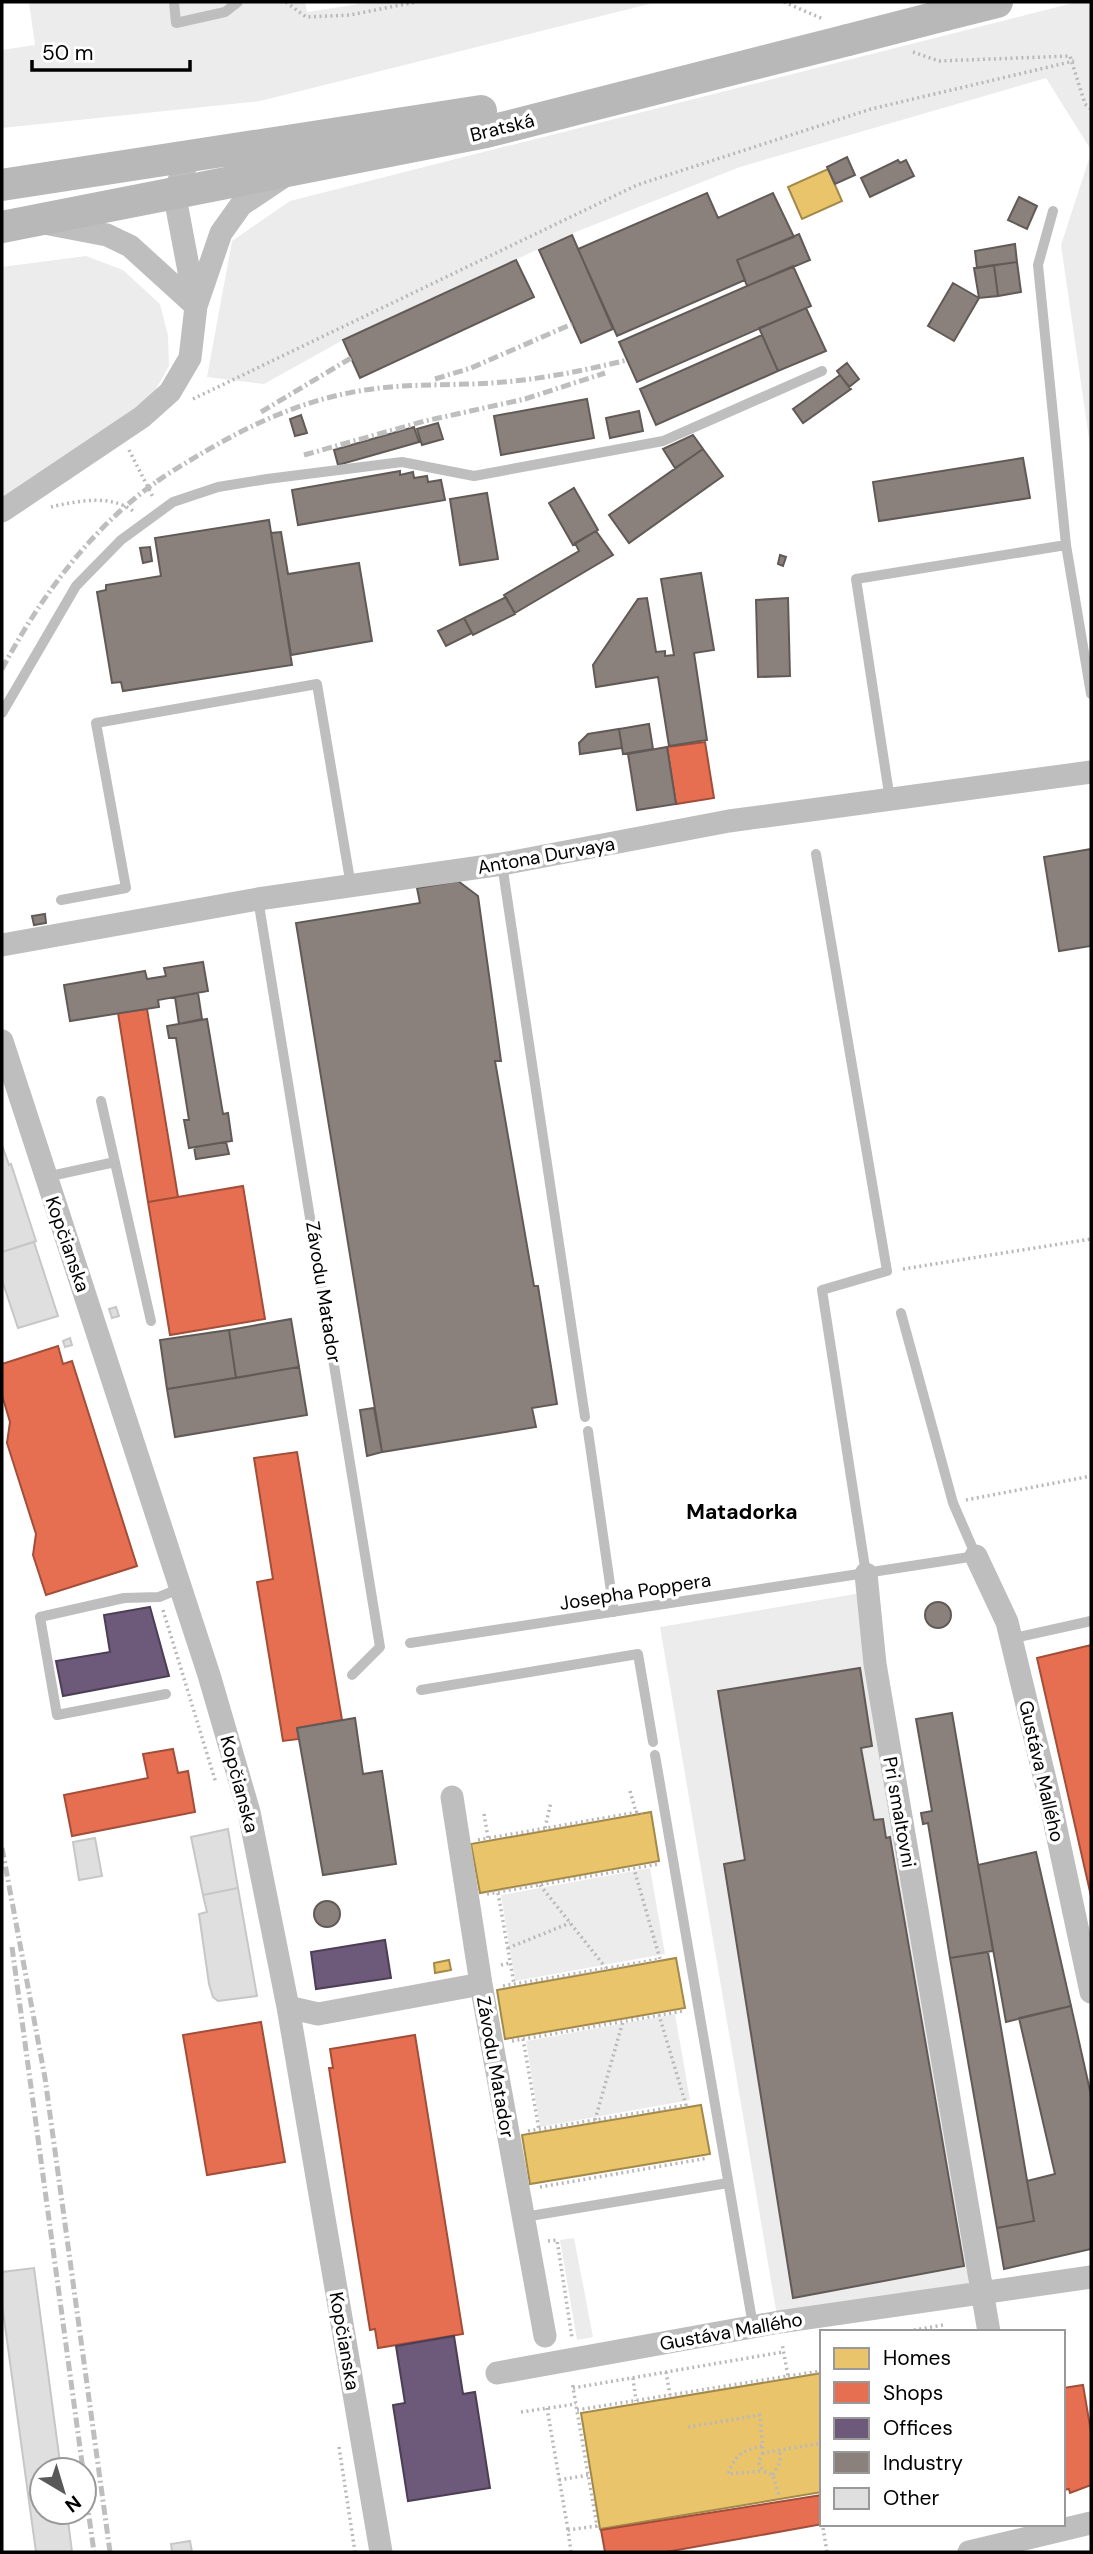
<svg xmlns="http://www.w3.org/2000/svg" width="1093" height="2554" viewBox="0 0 1093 2554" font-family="'DM Sans',sans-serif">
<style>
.green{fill:#ececec}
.homes{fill:#e9c46a;stroke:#a3894a;stroke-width:2}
.shops{fill:#e76f51;stroke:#a24e39;stroke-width:2}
.offices{fill:#6d597a;stroke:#4c3e55;stroke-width:2}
.industry{fill:#8a817c;stroke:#615a57;stroke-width:2}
.building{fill:#dfdfdf;stroke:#c7c7c7;stroke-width:2}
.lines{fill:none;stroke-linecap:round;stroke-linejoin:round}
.path{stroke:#b9b9b9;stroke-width:3.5;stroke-dasharray:2 3.5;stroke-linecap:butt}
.lane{stroke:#bebebe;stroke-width:10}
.street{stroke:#bebebe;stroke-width:23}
.secondary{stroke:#b8b8b8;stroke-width:32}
.rail{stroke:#bebebe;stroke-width:5;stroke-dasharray:10 3.5 2 3.5;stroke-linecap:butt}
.secondary-bridge{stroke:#b8b8b8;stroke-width:32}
.labels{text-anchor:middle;stroke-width:7;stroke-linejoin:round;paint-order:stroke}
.street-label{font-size:19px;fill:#000;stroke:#fff}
.neighbourhood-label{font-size:21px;font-weight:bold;fill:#000;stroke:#fff}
</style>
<rect width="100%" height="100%" fill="#fff"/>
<path class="green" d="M29,2H305L307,12L372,2H657L260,101L2,128V50L35,45Z
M1077,2H1091V150L1046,78L740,167L573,233L343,340L264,384L207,377L232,241L290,201Z
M1091,153V452L1061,245Z
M86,256L123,270L160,304L168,336L169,366L151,398L2,500V267Z
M867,1592L977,2282L777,2316L660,1627Z
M650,1868L665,1954L515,1981L501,1895Z
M675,2014L690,2100L540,2127L526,2041Z
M574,2238L593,2337L577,2340L560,2240Z"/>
<path class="homes" d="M828,169L842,201L802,219L788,187Z
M651,1812L659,1861L480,1893L471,1844Z
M676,1958L685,2008L505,2039L497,1990Z
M449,1960L451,1970L435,1973L434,1963Z
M701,2105L710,2154L530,2184L522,2135Z
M822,2373V2492L600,2529L581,2413Z"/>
<path class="shops" d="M705,742L714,798L676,804L667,747Z
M147,1009L178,1197L148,1202L118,1013Z
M243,1186L265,1319L170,1335L148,1202Z
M58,1346L63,1364L72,1361L137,1566L46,1595L33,1555L36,1534L7,1443L10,1422L2,1395V1364Z
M297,1452L342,1720L297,1728L299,1739L283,1741L257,1582L273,1579L254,1458Z
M1091,1645V1896L1037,1658Z
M173,1749L178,1773L188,1771L195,1812L72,1836L64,1795L148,1778L143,1754Z
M261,2022L285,2162L207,2175L183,2035Z
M415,2035L463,2334L378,2348L375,2329L370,2330L352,2218L329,2068H333L330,2049Z
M1083,2385L1091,2432V2485L1070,2493L1069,2489L1063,2490V2388Z
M822,2495L823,2524L666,2552H605L601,2530Z"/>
<path class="offices" d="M150,1607L169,1676L63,1696L56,1661L110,1652L104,1615Z
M385,1940L391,1978L316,1989L311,1952Z
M454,2336L463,2394L475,2392L490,2488L408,2501L393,2405L405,2403L396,2346Z"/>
<path class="industry" d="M847,157L855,175L835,184L827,167Z
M898,160L900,163L906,160L914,176L870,197L861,178Z
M707,193L718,218L773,193L794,237L737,260L745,280L617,336L578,249Z
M1019,197L1037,206L1027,229L1008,220Z
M799,234L810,260L747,286L737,260Z
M572,235L613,329L581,343L539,250Z
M1015,244L1017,262L977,268L975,251Z
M516,260L534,297L360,378L343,340Z
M1017,262L1021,292L998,296L994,265Z
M994,265L998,296L979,298L974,268Z
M793,266L811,306L637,382L619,342Z
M953,283L979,298L954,341L928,326Z
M806,308L826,351L778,371L759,328Z
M762,335L778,371L656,425L640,389Z
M847,363L859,379L849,387L837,371Z
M840,375L851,389L803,423L793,409Z
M587,399L594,438L501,455L494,416Z
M639,411L643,431L610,438L606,418Z
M301,415L307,433L295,436L290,419Z
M438,423L443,439L422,445L417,429Z
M414,427L419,442L338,465L334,450Z
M693,435L703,449L675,468L663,449Z
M703,449L723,476L629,543L609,515Z
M1023,458L1030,498L879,521L873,482Z
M400,471V475L413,472L414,478L427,476L428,482L441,480L445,500L298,525L292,490Z
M574,488L598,530L573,545L549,503Z
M487,493L498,559L460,565L450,499Z
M269,520L292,665L123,691L121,682L112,683L97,592L106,590V585L161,576L155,538Z
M596,531L613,555L515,613L504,595L579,551L575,543Z
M281,532L288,574L359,563L372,641L291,655L271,533Z
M150,547L152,561L143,563L140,548Z
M780,555L786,557L783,566L778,564Z
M701,573L714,650L694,653L707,740L669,746L658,677L596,687L593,665L638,599L647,598L656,652L665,651V656L674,655L661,579Z
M506,597L515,614L473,635L464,618Z
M788,598L790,676L758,677L756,600Z
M464,618L472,633L446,646L438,631Z
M649,724L653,749L623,754L619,729Z
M619,729L622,748L580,754L579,743L588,734Z
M667,747L676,804L637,810L628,754Z
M1091,849V946L1059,951L1044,857Z
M458,881L478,896L501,1061H495L534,1286H538L557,1404L532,1408L536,1427L382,1452L296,923L420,903L417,888Z
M45,914L46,923L34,925L32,916Z
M203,962L208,991L158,1000L159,1007L70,1021L64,985L145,971L147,979L166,976L164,968Z
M198,993L202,1019L179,1024L175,997Z
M207,1019L223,1114L228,1113L232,1141L189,1148L184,1120H189L176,1038H169L167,1026Z
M226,1142L229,1154L196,1159L194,1147Z
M291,1319L299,1367L236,1378L229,1330Z
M229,1330L236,1378L167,1389L160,1340Z
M299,1367L307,1415L175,1437L167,1389Z
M374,1408L382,1452L367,1456L360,1410Z
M925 1615a13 13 0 1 1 26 0a13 13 0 1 1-26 0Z
M860,1668L872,1746L861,1748L874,1820L883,1819L886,1838L890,1837L964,2266L793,2298L724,1864L745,1860L718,1691Z
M952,1713L993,1951L950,1958L928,1823L923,1824L921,1813L932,1811L916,1719Z
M355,1718L363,1774L382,1771L396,1864L323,1875L297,1728Z
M1036,1852L1071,2006L1006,2022L978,1865Z
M314 1914a13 13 0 1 1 26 0a13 13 0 1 1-26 0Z
M988,1952L1034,2221L997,2228L950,1958Z
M1071,2006L1091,2095V2249L1004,2269L997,2228L1034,2221L1027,2181L1055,2174L1019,2018Z"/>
<path class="building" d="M2,1145L9,1165L11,1164L36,1241L2,1252Z
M34,1242L58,1316L18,1328L2,1280V1252Z
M116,1307L119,1316L112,1318L109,1309Z
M70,1338L72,1345L65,1347L63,1341Z
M228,1829L238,1888L203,1895L191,1837Z
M95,1838L102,1876L79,1880L73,1842Z
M238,1888L257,1996L218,2001L213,1997L209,1984L199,1914L207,1912L203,1895Z
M34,2268L61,2470H42V2512H67L72,2552H36L2,2304V2272Z
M190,2541L192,2552H172L171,2544Z"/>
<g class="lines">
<path class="path" d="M286,2L306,17L350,15L416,2
M784,2L823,19
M913,52L939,61L1070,56L1085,104L1091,109
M193,399L637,185L871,109L1074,61
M129,450L154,499
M51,507C76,501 111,494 133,511
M903,1269L1091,1239
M966,1500L1091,1476
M163,1610L216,1783
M630,1791L636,1812L642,1814
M484,1814L488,1838
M545,1828L551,1802
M478,1840L638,1812
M540,1885L606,1968
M498,1893L514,1984
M487,1894L659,1864
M508,1948L570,1923
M501,1965L510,1963
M503,1986L660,1959L634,1869
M523,2039L539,2130
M512,2041L683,2011
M595,2120L623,2021
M528,2131L686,2105L659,2015
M540,2187L708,2158
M548,2241L557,2240L572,2338
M903,2332L943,2325
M666,2372L670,2395
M788,2376L822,2371
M633,2378L636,2401
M573,2388L783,2352
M547,2408L568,2530
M577,2410L788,2376L782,2343
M521,2412L576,2404
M688,2427L760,2415L763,2453L822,2443
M762,2446C743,2450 735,2455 728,2474L763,2471
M339,2447L355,2552
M763,2453L758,2462L763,2471L773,2475L779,2496
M773,2475L780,2462V2450
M559,2480L588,2475
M823,2528L827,2552
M571,2552L568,2530L597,2526L572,2382"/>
<path class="lane" d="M174,2L176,23L225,12L238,2
M1053,211L1038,265L1066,545
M2,713L76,586L121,540L173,502L218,487L267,479L402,462L474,476L663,441L822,371
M890,800L856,579L1066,545L1091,694
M816,854L887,1271L822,1290L866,1574
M502,864L585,1417
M258,899L380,1647L352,1675
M61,900L126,888L96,723L317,684L351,886
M101,1101L151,1321
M46,1177L115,1162
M588,1431L614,1612
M1010,1639L1091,1621
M410,1643L976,1556L953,1503L901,1313
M421,1690L638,1654L653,1742
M166,1694L57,1715L40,1617L124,1598L159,1597L181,1588
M655,1755L751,2314
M524,2217L728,2183"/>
<path class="street" d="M191,154L174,192L195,303
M44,223L107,235L130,246L196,306
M2,511L142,417L170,392L190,358L196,306L221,233L241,205L283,177
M2,945L258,899L502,864L729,821L1091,772
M2,1041L209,1675L249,1812L288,2007L381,2552
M976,1556L1007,1622L1049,1796L1091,1992
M866,1574L875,1664L989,2332
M452,1797L481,1984L545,2336
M288,2007L318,2014L481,1984
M497,2373L779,2322L1091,2277
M969,2552L1091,2523"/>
<path class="secondary" d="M945,15L997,2
M2,185L481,111
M2,227L486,132L848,40"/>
<path class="rail" d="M435,379L471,368L572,324
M261,412L351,358
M304,455L425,421L525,399L605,373
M157,481C221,440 283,404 359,391C403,383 447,386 491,383C537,380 583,371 627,360
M2,669C41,596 94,523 165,476
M2,1848L45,2078L110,2552
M12,1947L83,2470
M84,2481L94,2552"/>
<path class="secondary-bridge" d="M848,40L945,15"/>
</g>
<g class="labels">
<g class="street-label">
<text transform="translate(502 127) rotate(-14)" y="7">Bratská</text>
<text transform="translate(546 855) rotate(-10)" y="7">Antona Durvaya</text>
<text transform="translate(68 1244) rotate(71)" y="7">Kopčianska</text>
<text transform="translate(324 1292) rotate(81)" y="7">Závodu Matador</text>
<text transform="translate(635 1591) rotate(-9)" y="7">Josepha Poppera</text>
<text transform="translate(1042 1771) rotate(77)" y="7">Gustáva Mallého</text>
<text transform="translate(240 1784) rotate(75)" y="7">Kopčianska</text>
<text transform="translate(900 1812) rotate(80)" y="7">Pri smaltovni</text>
<text transform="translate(496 2067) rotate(80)" y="7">Závodu Matador</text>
<text transform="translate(731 2331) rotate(-10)" y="7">Gustáva Mallého</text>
<text transform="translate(345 2341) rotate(80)" y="7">Kopčianska</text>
</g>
<g class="neighbourhood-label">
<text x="742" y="1519">Matadorka</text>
</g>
</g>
<rect width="1093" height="2554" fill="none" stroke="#000000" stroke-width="7"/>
<rect x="820" y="2330" width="245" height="196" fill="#ffffff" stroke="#999999" stroke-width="2"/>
<rect x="834" y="2348" width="35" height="21" fill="#e9c46a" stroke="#999999" stroke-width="2"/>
<text x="883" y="2365" font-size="21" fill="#000000">Homes</text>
<rect x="834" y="2382" width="35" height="21" fill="#e76f51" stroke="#999999" stroke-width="2"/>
<text x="883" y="2400" font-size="21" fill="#000000">Shops</text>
<rect x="834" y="2418" width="35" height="21" fill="#6d597a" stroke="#999999" stroke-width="2"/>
<text x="883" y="2435" font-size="21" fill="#000000">Offices</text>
<rect x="834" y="2452" width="35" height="21" fill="#8a817c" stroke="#999999" stroke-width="2"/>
<text x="883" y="2470" font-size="21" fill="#000000">Industry</text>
<rect x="834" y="2488" width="35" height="21" fill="#dfdfdf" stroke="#999999" stroke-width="2"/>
<text x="883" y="2505" font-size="21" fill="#000000">Other</text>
<g transform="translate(63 2491) rotate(142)"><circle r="33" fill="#ffffff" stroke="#999999" stroke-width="2"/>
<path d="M0-5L12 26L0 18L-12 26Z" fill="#595959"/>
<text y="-10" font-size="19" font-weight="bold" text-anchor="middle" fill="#000000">N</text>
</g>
<path d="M32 60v10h158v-10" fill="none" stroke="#000000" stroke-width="3.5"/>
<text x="42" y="60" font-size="21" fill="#000000" stroke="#ffffff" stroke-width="5" paint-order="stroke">50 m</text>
</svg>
